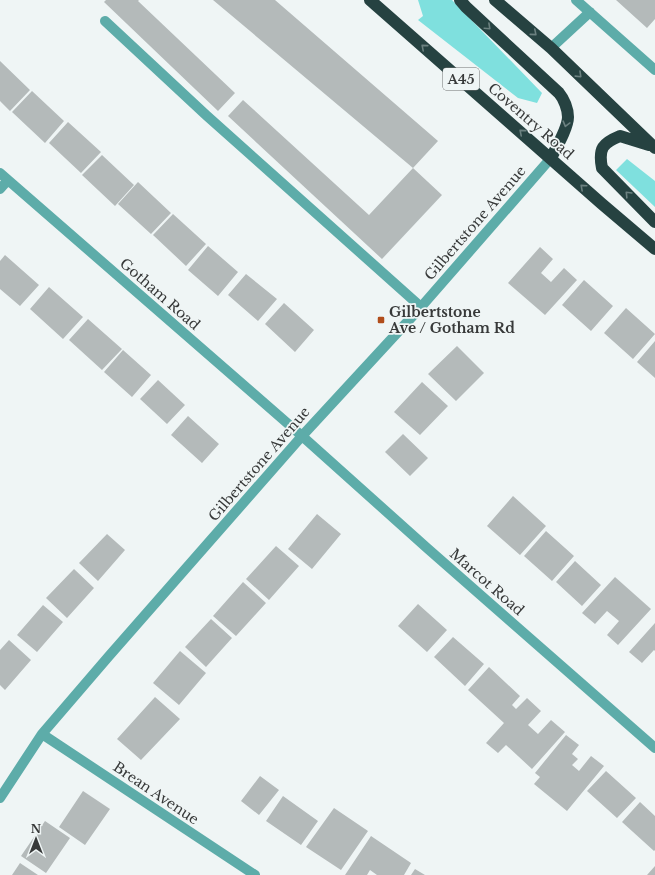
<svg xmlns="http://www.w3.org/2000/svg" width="655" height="875" viewBox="0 0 655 875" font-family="'Libre Baskerville',serif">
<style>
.green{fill:#7fe0de}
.building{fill:#b4baba}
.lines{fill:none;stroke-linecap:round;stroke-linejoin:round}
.lane{stroke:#5daca9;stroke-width:10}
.street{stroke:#5daca9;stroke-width:10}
.highway{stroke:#264241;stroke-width:12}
.oneway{stroke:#6c8180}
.poi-dot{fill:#b14d1b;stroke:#eff5f5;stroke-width:1.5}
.labels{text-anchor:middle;stroke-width:3.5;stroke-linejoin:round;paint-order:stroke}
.shield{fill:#eff5f5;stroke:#6e7171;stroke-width:1}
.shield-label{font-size:13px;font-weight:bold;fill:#373939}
.street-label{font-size:14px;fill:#373939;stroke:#eff5f5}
.poi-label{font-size:14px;font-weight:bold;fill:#373939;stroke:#eff5f5;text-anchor:start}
</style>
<rect width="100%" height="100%" fill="#eff5f5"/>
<path class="green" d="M418,0H452L542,93L537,103L518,98L418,20L423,16Z
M627,159L655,181V207L616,170Z"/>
<path class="building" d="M106,0H139L138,1L235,93L218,111L104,2Z
M213,0H275L438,141L413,168Z
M616,0H655V19L647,28Z
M0,61L30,90L10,111L0,101Z
M32,91L64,121L45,143L12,112Z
M243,100L369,215L413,168L442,195L382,259L228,116Z
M68,122L101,152L81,173L49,143Z
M102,155L134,185L115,206L82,175Z
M138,182L171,213L151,234L118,204Z
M173,214L206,244L186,266L153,235Z
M208,246L238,272L218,296L188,270Z
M540,247L553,259L541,273L551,282L564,268L577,280L545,315L508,283Z
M5,255L39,285L20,306L0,289V261Z
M246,274L277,299L258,321L228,295Z
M584,280L613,306L591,331L562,305Z
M49,287L83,317L63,339L30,309Z
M284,303L314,330L295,352L265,324Z
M626,308L655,334L633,359L604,333Z
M88,319L122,349L102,370L69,340Z
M655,341V378L637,362Z
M457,346L484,373L456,401L428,374Z
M123,350L151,375L132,397L104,372Z
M158,380L185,405L167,424L140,399Z
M422,382L448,406L420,435L394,412Z
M188,416L219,444L202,463L171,435Z
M403,434L428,458L410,476L385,452Z
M513,496L546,526L520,555L487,526Z
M317,514L341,534L312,569L288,549Z
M546,531L574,556L552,581L524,556Z
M107,534L125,550L98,581L79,563Z
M276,546L299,566L269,600L246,579Z
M575,561L601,585L582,606L556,582Z
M74,569L94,588L67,618L46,598Z
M615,577L651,609L618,645L607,635L619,621L607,611L595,624L582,613Z
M243,582L266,603L236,636L213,616Z
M418,604L447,630L427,652L398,626Z
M43,605L63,622L37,652L17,635Z
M211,619L232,638L206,667L185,647Z
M655,623V651L654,650L642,663L629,652Z
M453,637L484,664L465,686L434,657Z
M9,640L31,660L5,690L0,685V650Z
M180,651L206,673L179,705L153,683Z
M489,667L520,696L512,705L516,709L527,698L541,711L528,725L538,734L551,720L565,732L532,769L506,745L498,753L486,743L504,723L468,690Z
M155,697L180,719L141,760L117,739Z
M566,735L579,745L572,754L578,759L572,765L579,771L591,756L604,766L567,811L534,784L540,777L535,773Z
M606,771L636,798L617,818L587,791Z
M260,776L279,790L259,815L241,801Z
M83,791L110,809L85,845L59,827Z
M283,796L318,821L301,845L266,821Z
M640,802L655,816V850L654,851L622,822Z
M334,808L368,831L341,870L306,847Z
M45,821L70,838L46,873L21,856Z
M371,836L411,863L404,875H377L370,870L367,875H345Z
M20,863L38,875H12Z
M655,866V875H647Z
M415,869L425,875H411Z"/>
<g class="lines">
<path class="lane" d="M105,21L206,115L421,307"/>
<path class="street" d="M576,0L655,70
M551,48L590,12
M0,173L302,436L427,548L655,748
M0,189L8,180
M42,734L255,875
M0,798L42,734L109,656L302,436L421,307L551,158"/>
<path class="highway" d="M370,0L602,204L655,249
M460,0L466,7L559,93C564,99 568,109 568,117C568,128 556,148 551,158
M495,0L551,48L655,148
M649,145L620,136C603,143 598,148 602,168L655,222"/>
</g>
<defs><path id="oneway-chevron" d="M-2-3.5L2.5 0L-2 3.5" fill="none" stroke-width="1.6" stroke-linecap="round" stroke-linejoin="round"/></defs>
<g class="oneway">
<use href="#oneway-chevron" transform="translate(488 27) rotate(43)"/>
<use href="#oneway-chevron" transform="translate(534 33) rotate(41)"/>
<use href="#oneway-chevron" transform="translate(424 47) rotate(-139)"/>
<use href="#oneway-chevron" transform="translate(579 75) rotate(44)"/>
<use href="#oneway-chevron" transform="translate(566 124) rotate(105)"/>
<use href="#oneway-chevron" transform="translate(522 132) rotate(-139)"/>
<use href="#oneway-chevron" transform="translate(583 187) rotate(-138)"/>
<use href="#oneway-chevron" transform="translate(628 194) rotate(-134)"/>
</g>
<rect class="poi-dot" x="377" y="316" width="8" height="8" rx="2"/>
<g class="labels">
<rect class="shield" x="443" y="68" width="36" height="22" rx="3"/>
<g class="shield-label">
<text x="461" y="84">A45</text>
</g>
<g class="street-label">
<text transform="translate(531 121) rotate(41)" y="5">Coventry Road</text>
<text transform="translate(475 223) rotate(-49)" y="5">Gilbertstone Avenue</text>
<text transform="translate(160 294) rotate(41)" y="5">Gotham Road</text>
<text transform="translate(259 464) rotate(-49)" y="5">Gilbertstone Avenue</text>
<text transform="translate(487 582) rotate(41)" y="5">Marcot Road</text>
<text transform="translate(156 793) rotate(34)" y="5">Brean Avenue</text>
</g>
<g class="poi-label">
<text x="389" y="317">Gilbertstone<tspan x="389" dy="16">Ave / Gotham Rd</tspan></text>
</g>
</g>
<g transform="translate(36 839)" stroke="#eff5f5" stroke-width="3" paint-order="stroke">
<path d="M0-3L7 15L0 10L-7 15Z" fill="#373939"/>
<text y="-6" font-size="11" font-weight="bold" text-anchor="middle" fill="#373939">N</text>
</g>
</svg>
